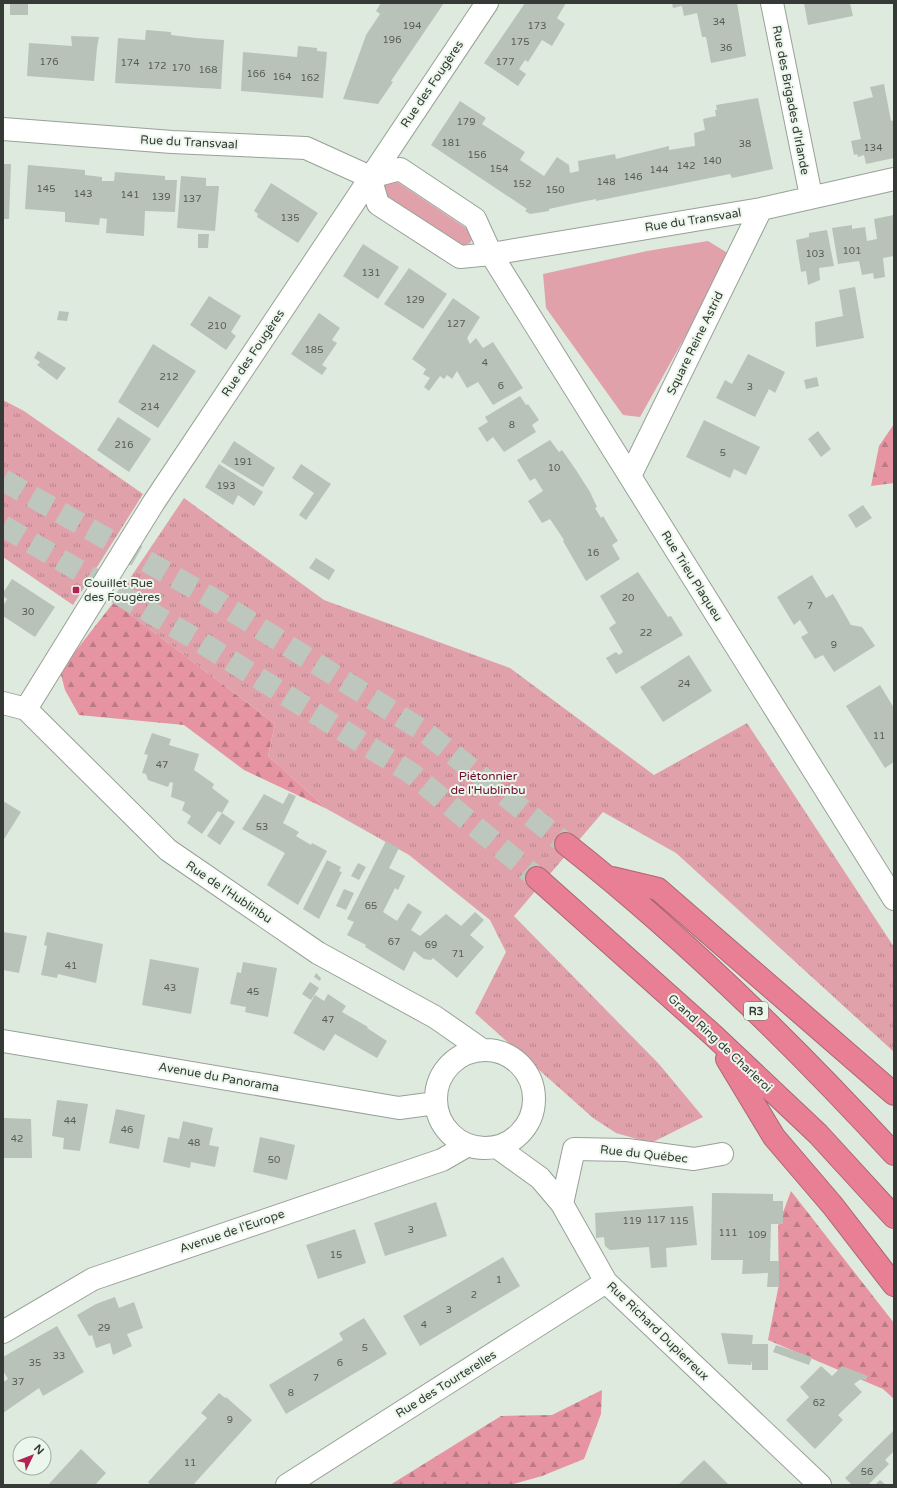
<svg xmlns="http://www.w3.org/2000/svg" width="897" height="1488" viewBox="0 0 897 1488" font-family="'Varela Round',sans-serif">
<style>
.grass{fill:#e0a1ab}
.forest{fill:url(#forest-firs)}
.park{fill:url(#park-tufts)}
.building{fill:#b8c2b8}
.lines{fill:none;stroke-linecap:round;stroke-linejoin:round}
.motorway-tunnel{stroke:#bdc7bd;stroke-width:22;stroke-dasharray:22 11;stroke-linecap:butt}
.minor-casing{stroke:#97a197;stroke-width:24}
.motorway-casing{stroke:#aa6773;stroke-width:24}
.minor{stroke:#fff;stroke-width:22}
.motorway{stroke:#e87f94;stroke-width:22}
.poi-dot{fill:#b32352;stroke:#ecf7ec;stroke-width:1.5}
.labels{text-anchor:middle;stroke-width:4;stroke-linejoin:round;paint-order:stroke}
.number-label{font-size:10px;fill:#565c56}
.shield{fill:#ecf7ec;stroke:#6d736d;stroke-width:1}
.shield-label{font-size:11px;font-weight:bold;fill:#363a36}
.street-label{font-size:12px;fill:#363a36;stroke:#ecf7ec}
.poi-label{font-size:12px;fill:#363a36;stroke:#ecf7ec;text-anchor:start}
.park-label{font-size:12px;fill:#6e0c2e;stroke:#ecf7ec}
</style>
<defs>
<pattern id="forest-firs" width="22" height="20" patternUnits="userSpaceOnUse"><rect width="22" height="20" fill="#e694a2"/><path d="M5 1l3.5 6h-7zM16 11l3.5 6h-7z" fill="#bb7a85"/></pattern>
<pattern id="park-tufts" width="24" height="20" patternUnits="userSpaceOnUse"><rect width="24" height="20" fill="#e0a1ab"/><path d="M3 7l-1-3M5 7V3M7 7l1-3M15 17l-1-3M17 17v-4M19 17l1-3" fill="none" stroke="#b6848c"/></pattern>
</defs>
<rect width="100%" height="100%" fill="#dfeadf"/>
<path class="grass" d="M393,179L469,230L473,237L470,243L462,246L444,233L390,199L386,194L384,184Z
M708,241L731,255L640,417L623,415L546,308L543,274L647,251Z"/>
<path class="forest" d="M894,424V483L871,486L879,446Z
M114,602L275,724L268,756L327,809L244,770L184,725L79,715L65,690L60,671Z
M791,1191L894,1323V1399L883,1389L768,1340L779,1284L778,1226Z
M602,1390L601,1414L584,1459L542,1476L510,1485H390L501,1416L552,1415Z"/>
<path class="park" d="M3,400L24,411L143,494L73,605L3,557Z
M184,498L324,600L510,668L654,775L747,723L894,947V1052L676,853L603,812L514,916L659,1064L703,1117L651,1143L616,1133L593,1118L475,1013L506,952L490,920L409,855L327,809L268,756L275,724L114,602Z"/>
<path class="building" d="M10,3H28V15H10Z
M381,3H444L391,81L393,82L378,104L343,99L366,35L380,14L376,11Z
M525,3H566L557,18L565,24L552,46L542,40L528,62L525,60L519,69L526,74L518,86L484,63Z
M672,3H737L746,56L711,63L706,37H702L697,13L684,16L682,6L673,8Z
M804,3H850L853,16L808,25Z
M146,30L171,32V35L196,38L224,40L221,89L115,83L118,38L145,40Z
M71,36L99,37L97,48L94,81L27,76L29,43L72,46Z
M298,46L317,48V51L327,52L323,98L241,91L243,52L297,57Z
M884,84L891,121L894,120V158L866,164L864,155L858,157L857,154L854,155L851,141L861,139L853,102L873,97L870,87Z
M758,98L773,169L732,178L730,174L596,201V199L576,203L549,209V211L530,214L525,211L527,209L431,145L460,101L486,118L482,124L525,152L520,160L544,176L557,157L569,165L570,173L579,171L578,161L615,154L616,159L669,146V150L695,146L694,133L705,130L703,119L716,116L715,110H717L716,105Z
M3,164H11L9,219H3Z
M28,165L85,170V175L102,177V181H114L115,172L165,176V180H177L175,212L145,211L144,236L106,233L107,219L100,218L99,225L65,222V212L25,209Z
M181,176L206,178V186H219L215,231L177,228Z
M271,183L318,213L298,243L257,217L258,214L254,211Z
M894,215V256L883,258L885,277L874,279L873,273L862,275L859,261L838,264L832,228L852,225V229L865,227L867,241L877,239L874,219Z
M827,230L834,266L819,268L820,280L808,285L806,271L801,272L796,240L809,237V233Z
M198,234H209L208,248H198Z
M363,244L399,267L378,299L343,276Z
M409,268L447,294L423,329L384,304Z
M855,287L864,338L816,347L815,322L843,316L839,290Z
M209,296L241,316L231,332L236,336L226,350L190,325Z
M453,298L480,317L467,338L470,344L476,338L483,348L493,342L523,388L493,405L478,382L467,388L457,371L452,379L447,375L444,379L440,376L429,391L424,387L430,378L423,374L426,369L412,359Z
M59,311L69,312L67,321L57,320Z
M319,313L340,328L332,340L337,343L322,365L327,368L322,375L291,354Z
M153,344L196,371L158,428L118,402Z
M38,351L66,368L57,380L37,365L40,362L34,358Z
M748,354L785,372L775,393L769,389L755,417L716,398L725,380L732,384Z
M817,377L819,386L806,389L804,380Z
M520,396L526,405L528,404L539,420L532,425L536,432L504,452L493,437L487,442L478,428L488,422L485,417Z
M118,417L151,439L129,472L97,450Z
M704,420L760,447L746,475L734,469L730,478L686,457Z
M818,431L831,449L821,457L808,439Z
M550,440L559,452L562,450L576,470L590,492L597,507L595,508L601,518L603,516L618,541L612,545L620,559L586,581L563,541L564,540L550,519L542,523L528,501L543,491L535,478L530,481L517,460Z
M234,441L275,468L263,487L221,462Z
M219,464L263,492L254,506L238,495L233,505L205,487Z
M301,464L331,484L306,520L299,515L314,493L292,478Z
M863,505L872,518L856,528L848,515Z
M316,558L335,570L329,580L309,568Z
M638,572L668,617L671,616L683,635L616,674L606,658L616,652L619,655L623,652L609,628L616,623L600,596Z
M812,575L826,598L833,594L851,625L862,627L875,646L834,672L823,655L815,659L801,637L808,633L800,620L794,625L777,597Z
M12,579L55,607L35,637L3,616V606L7,599L3,596V593Z
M689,655L712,691L663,722L640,687Z
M880,685L894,708V762L885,768L846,706Z
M152,733L171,739L169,745L199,754L194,770L214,784L212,788L229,801L222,813L218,811L202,834L187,823L191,816L182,810L185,802L171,797L173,783L170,782L168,787L148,780L146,774L142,773L148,755L144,754Z
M289,793L296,796L283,823L299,832L296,836L311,845L312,843L327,851L298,905L267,885L285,853L242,829L264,794L283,804Z
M3,801L21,812L3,841Z
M222,813L235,822L220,845L207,836Z
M386,841L399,848L389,868L405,876L398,890L395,888L383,912L397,921L408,903L422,912L411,930L420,936L446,914L461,926L475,912L484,920L470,935L484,947L457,978L433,958L431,960L424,959L414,951L404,971L365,947L366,945L347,935L354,922L347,919Z
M327,860L341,867L339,871L342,872L319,919L303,909Z
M358,863L366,867L359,880L351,876Z
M344,889L354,893L346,910L336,906Z
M3,932L27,936L19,973L3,970Z
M47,932L103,944L96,983L58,974L57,978L41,975L47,946L44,945Z
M150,959L199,968L191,1014L142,1005Z
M243,962L277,968L268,1017L245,1012L246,1007L230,1004L237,972L241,973Z
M316,973L321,978L320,981L314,977Z
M310,982L319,988L311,1000L302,994Z
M328,994L346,1006L342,1012L368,1027L367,1028L387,1041L377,1058L335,1034L324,1051L293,1033L315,995L324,1001Z
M57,1100L88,1104L80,1151L63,1149L64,1138L52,1136Z
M116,1109L145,1115L139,1149L109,1143Z
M3,1118L31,1119L32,1158H3Z
M183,1121L213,1128L209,1145L219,1147L215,1167L191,1162L190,1168L163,1162L168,1137L179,1139Z
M260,1137L295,1145L287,1180L253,1172Z
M712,1193L773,1194V1201H783V1224H771L770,1261H779V1287H767L768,1273L742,1274L743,1260H711Z
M436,1202L447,1236L385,1256L374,1223Z
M693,1206L697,1245L666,1248L667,1267L651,1268L649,1247L610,1250L605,1246L604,1237L596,1238L595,1213Z
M355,1229L366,1263L318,1279L306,1245Z
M503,1257L520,1286L420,1346L403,1316Z
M115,1297L119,1308L134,1302L143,1328L127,1334L132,1346L113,1355L110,1343L96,1348L92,1335L89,1336L77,1315L96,1304Z
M364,1318L387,1354L286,1414L269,1385L343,1340L339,1333Z
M57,1326L84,1372L43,1396L39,1388L3,1413V1382L8,1379L3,1371V1357Z
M721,1333L753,1335L752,1344H768V1370H752V1361L751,1365L728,1364Z
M776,1345L812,1357L809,1365L773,1352Z
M821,1366L832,1376L842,1366L868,1376L866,1380L861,1379L854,1384L862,1392L838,1415L843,1420L815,1449L786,1420L809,1397L800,1387Z
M219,1393L225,1398L226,1397L252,1420L193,1485H151L148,1482L207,1418L201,1413Z
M894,1430V1451L885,1460L889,1464L868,1485H852L845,1478Z
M81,1449L106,1473L95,1485H48Z
M704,1460L729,1485H678Z
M880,1480L886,1485H875Z"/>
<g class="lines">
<path class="motorway-tunnel" d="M3,480L215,600L425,732L566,844
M3,526L199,641L411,773L537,878"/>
<defs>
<path id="minor" d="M772,3L811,196
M3,129L172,142L306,148L370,177L400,169L475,219L491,254L460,257L378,204L370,177
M894,179L761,209L491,254L894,899
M630,476L761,209
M3,703L26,709L168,850L318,953L435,1017L481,1049
M26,709L154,502L487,3
M3,1041L399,1108L436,1103
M436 1099a49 49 0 1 1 98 0a49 49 0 1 1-98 0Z
M497,1147L540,1178L562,1204L606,1282L820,1485
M562,1204L574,1149L627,1150L694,1159L722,1154
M3,1332L93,1279L442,1160L468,1145
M287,1485L606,1282"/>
<path id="motorway" d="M566,844C684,937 792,1043 894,1154
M537,878L713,1035L818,1134L894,1217
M612,878L658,889L894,1094
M727,1059L774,1137L833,1206L894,1285"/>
</defs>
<use href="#minor" class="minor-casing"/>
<use href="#motorway" class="motorway-casing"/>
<use href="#minor" class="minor"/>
<use href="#motorway" class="motorway"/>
</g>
<rect class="poi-dot" x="72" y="586" width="8" height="8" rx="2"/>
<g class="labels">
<g class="number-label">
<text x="719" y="25">34</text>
<text x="412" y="29">194</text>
<text x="537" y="29">173</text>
<text x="392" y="43">196</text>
<text x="520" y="45">175</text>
<text x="726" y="51">36</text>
<text x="49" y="65">176</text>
<text x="505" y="65">177</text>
<text x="130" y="66">174</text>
<text x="157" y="69">172</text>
<text x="181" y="71">170</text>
<text x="208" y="73">168</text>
<text x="256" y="77">166</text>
<text x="282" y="80">164</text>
<text x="310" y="81">162</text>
<text x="466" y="125">179</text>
<text x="451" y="146">181</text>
<text x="745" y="147">38</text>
<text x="873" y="151">134</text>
<text x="477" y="158">156</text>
<text x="712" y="164">140</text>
<text x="686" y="169">142</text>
<text x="499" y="172">154</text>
<text x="659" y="173">144</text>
<text x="633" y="180">146</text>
<text x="606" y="185">148</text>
<text x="522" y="187">152</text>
<text x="46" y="192">145</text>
<text x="555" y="193">150</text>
<text x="83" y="197">143</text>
<text x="130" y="198">141</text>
<text x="161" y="200">139</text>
<text x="192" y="202">137</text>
<text x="290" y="221">135</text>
<text x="852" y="254">101</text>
<text x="815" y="257">103</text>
<text x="371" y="276">131</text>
<text x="415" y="303">129</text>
<text x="456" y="327">127</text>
<text x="217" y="329">210</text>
<text x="314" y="353">185</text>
<text x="485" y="366">4</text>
<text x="169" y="380">212</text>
<text x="501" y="389">6</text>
<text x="750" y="390">3</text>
<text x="150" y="410">214</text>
<text x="512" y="428">8</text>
<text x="124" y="448">216</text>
<text x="723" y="456">5</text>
<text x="243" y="465">191</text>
<text x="554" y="471">10</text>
<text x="226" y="489">193</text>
<text x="593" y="556">16</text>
<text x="628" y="601">20</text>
<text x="810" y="609">7</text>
<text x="28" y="615">30</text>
<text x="646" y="636">22</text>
<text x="834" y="648">9</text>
<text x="684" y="687">24</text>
<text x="879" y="739">11</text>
<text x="162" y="768">47</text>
<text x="262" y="830">53</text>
<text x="371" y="909">65</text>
<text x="394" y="945">67</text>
<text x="431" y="948">69</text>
<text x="458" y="957">71</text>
<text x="71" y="969">41</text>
<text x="170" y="991">43</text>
<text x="253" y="995">45</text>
<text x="328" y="1023">47</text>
<text x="70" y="1124">44</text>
<text x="127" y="1133">46</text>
<text x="17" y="1142">42</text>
<text x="194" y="1146">48</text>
<text x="274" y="1163">50</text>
<text x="656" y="1223">117</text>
<text x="632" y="1224">119</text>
<text x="679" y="1224">115</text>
<text x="411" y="1233">3</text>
<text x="728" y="1236">111</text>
<text x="757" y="1238">109</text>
<text x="336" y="1258">15</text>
<text x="499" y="1283">1</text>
<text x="474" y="1298">2</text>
<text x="449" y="1313">3</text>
<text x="424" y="1328">4</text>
<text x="104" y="1331">29</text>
<text x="365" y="1351">5</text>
<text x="59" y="1359">33</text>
<text x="35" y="1366">35</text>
<text x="340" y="1366">6</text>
<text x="316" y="1381">7</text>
<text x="18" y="1385">37</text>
<text x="291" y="1396">8</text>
<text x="819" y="1406">62</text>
<text x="230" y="1423">9</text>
<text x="190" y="1466">11</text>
<text x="867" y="1475">56</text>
</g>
<rect class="shield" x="744" y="1002" width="24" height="18" rx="3"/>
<g class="shield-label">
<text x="756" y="1015">R3</text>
</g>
<g class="street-label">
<text transform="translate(432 84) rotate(-56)" y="4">Rue des Fougères</text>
<text transform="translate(791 100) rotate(79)" y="4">Rue des Brigades d'Irlande</text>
<text transform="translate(189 142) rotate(3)" y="4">Rue du Transvaal</text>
<text transform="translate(693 220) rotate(-9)" y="4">Rue du Transvaal</text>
<text transform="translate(695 343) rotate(-64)" y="4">Square Reine Astrid</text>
<text transform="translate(253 353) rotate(-56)" y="4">Rue des Fougères</text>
<text transform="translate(692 576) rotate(58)" y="4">Rue Trieu Plaqueu</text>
<text transform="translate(229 892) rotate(34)" y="4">Rue de l'Hublinbu</text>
<text transform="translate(720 1043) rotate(43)" y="4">Grand Ring de Charleroi</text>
<text transform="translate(219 1077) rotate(10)" y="4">Avenue du Panorama</text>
<text transform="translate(644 1154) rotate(6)" y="4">Rue du Québec</text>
<text transform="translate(232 1231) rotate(-19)" y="4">Avenue de l'Europe</text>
<text transform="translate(658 1331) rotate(44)" y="4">Rue Richard Dupierreux</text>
<text transform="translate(446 1384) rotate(-32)" y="4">Rue des Tourterelles</text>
</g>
<g class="poi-label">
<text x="84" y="587">Couillet Rue<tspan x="84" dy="14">des Fougères</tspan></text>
</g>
<g class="park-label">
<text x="488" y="780">Piétonnier<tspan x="488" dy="14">de l'Hublinbu</tspan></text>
</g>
</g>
<rect width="897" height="1488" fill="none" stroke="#363a36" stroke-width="8"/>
<g transform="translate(32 1456) rotate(47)"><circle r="19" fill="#ecf7ec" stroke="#a3aba3"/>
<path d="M0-3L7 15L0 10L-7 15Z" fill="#b32352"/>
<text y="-6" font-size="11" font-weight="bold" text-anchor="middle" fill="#363a36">N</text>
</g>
</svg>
